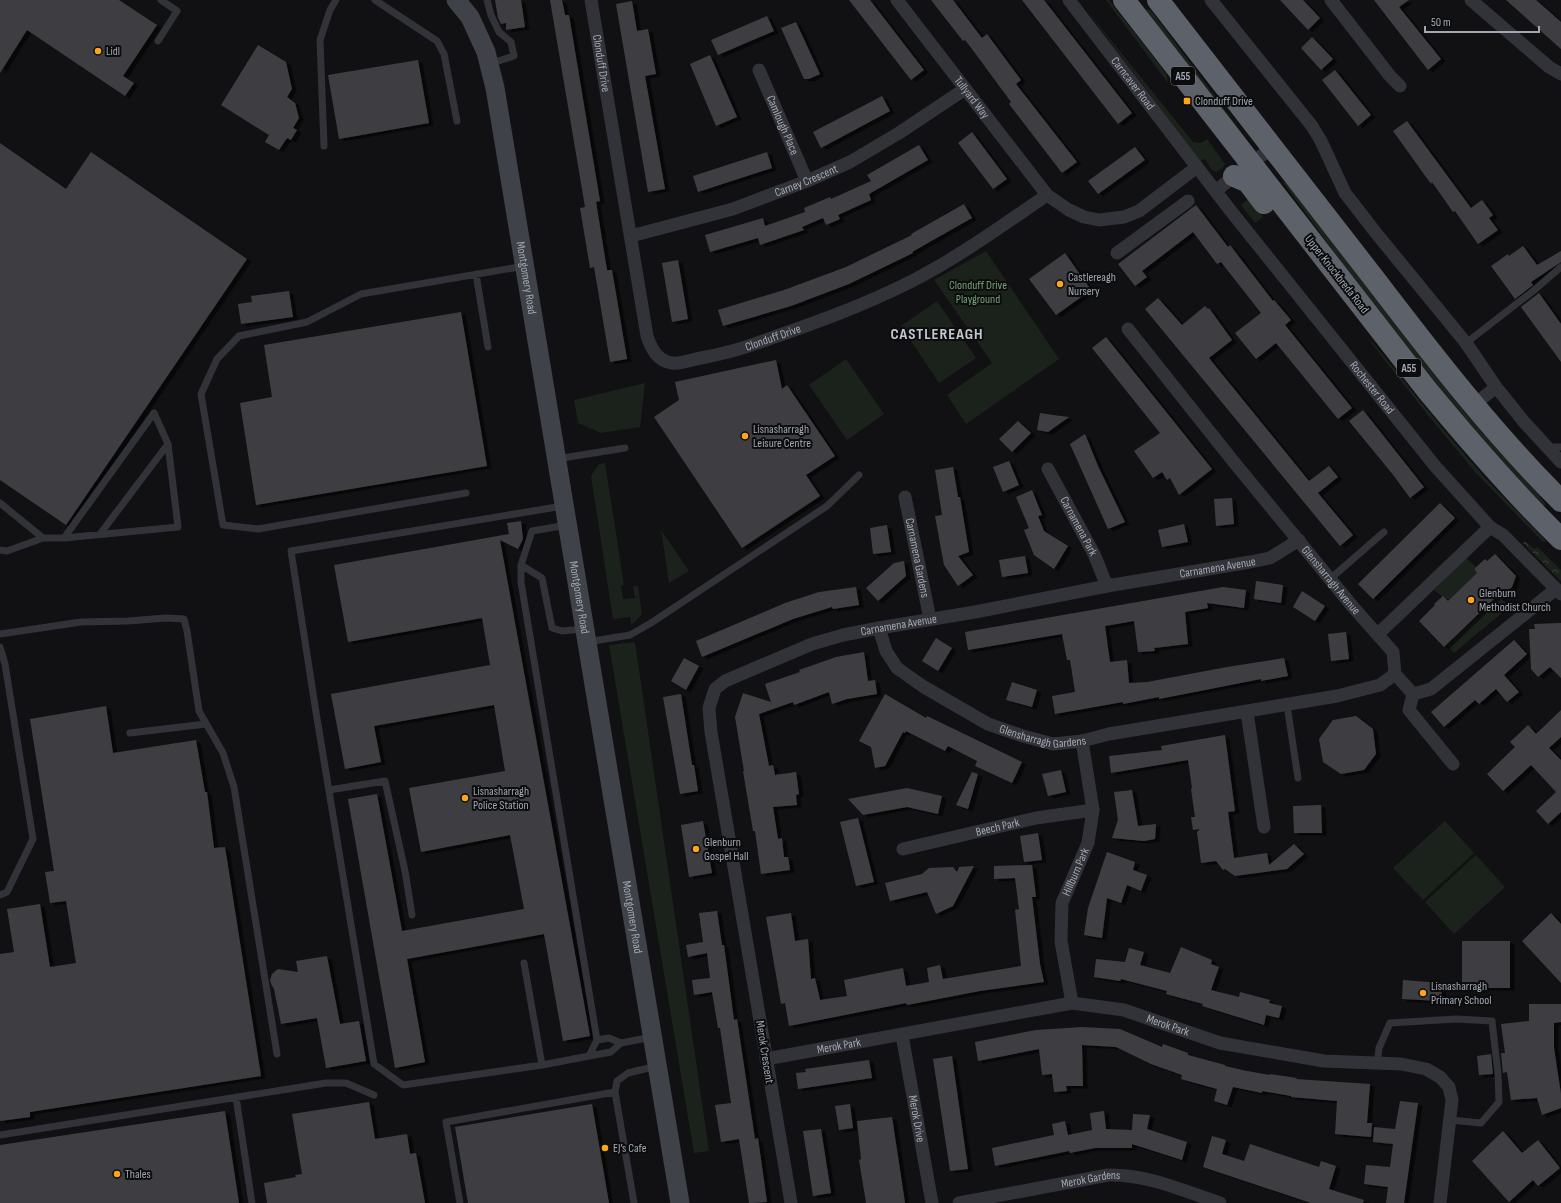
<svg xmlns="http://www.w3.org/2000/svg" width="1561" height="1203" viewBox="0 0 1561 1203" font-family="'Sofia Sans Condensed',sans-serif">
<style>
.green{fill:#1b221b}
.forest{fill:url(#forest-crowns)}
.building{fill:#3d3e43;filter:url(#shadow)}
.lines{fill:none;stroke-linecap:round;stroke-linejoin:round}
.lane{stroke:#323338;stroke-width:7}
.street{stroke:#323338;stroke-width:13}
.secondary{stroke:#3f4248;stroke-width:19}
.highway{stroke:#5d6169;stroke-width:22}
.poi-dot{fill:#ffa51d;stroke:#0c0c0d;stroke-width:1.5}
.labels{text-anchor:middle;stroke-width:4;stroke-linejoin:round;paint-order:stroke}
.shield{fill:#0c0c0d;stroke:#747982;stroke-width:1}
.shield-label{font-size:11px;font-weight:bold;fill:#a1a8b4}
.poi-label{font-size:12px;fill:#a1a8b4;stroke:#0c0c0d;text-anchor:start}
.street-label{font-size:12px;fill:#a1a8b4;stroke:#0c0c0d}
.park-label{font-size:12px;fill:#76a176;stroke:#0c0c0d}
.district-label{font-size:16px;font-weight:bold;letter-spacing:1px;fill:#c2c7d0;stroke:#0c0c0d}
</style>
<defs>
<pattern id="forest-crowns" width="20" height="18" patternUnits="userSpaceOnUse"><rect width="20" height="18" fill="#1b221b"/><path d="M2 6a3 3 0 1 1 6 0M12 15a3 3 0 1 1 6 0" fill="none" stroke="#393f3a"/></pattern>
<filter id="shadow"><feDropShadow dx="4.5" dy="2.5" stdDeviation="0" flood-color="#0009"/></filter>
</defs>
<rect width="100%" height="100%" fill="#111113"/>
<path class="green" d="M1106,0H1109L1162,68L1167,75L1168,83Z
M1085,8L1193,142L1201,143L1207,139L1225,164L1223,168L1216,172L1211,169L1205,159L1200,161Z
M1150,9L1245,137L1246,140L1143,10Z
M1282,181L1288,184L1542,495L1540,497L1546,504L1543,507L1469,425L1354,279Z
M1249,198L1263,217L1255,223L1241,205Z
M986,251L1059,359L966,424L947,395L992,363L934,280Z
M937,301L976,358L939,383L901,326Z
M1369,340L1374,344L1442,428L1487,480L1546,541L1543,542L1475,472L1427,414Z
M846,359L884,414L847,440L809,385Z
M645,383L640,427L601,433L578,423L574,400Z
M605,463L624,585L621,586L623,599L635,598L633,586H638L642,614L636,621L631,625L630,617L613,619L591,476L599,464Z
M661,530L689,571L669,583L661,529Z
M1466,558L1476,567L1474,569L1477,573L1448,601L1434,590Z
M1497,596L1499,599L1501,597L1509,607L1454,653L1447,645Z
M635,642L709,1151L694,1153L609,645Z
M1445,821L1474,853L1423,900L1393,868Z
M1476,855L1505,887L1454,934L1425,902Z"/>
<path class="forest" d="M1524,541L1534,549L1537,547L1561,570V581L1523,543Z"/>
<path class="building" d="M0,0H119L157,25L123,76L134,83L125,96L27,30L0,73Z
M495,0H521L525,27L506,30V23L501,24L498,18Z
M550,0H562L565,15H569L600,201L596,202L607,270H612L627,359L610,362L594,267L590,268L580,208L585,207Z
M849,0H870L924,70L911,80Z
M931,0H953L982,38L987,34L1021,80L1016,84L1077,162L1062,173L1009,104L1011,102L975,53L965,40L963,41Z
M1022,0H1044L1132,113L1118,124Z
M1280,0H1303L1320,18L1308,30Z
M1374,0H1409L1399,7L1441,59L1428,70Z
M1506,0H1536L1561,22V49Z
M632,1L637,31L648,29L656,74L645,76L665,189L648,192L616,4Z
M767,16L774,31L718,55L711,40Z
M796,22L820,74L809,79H804L781,28Z
M1312,37L1333,59L1321,70L1301,48Z
M258,45L286,62L292,89L287,97L295,103L299,118L293,128L297,130L291,140L287,138L279,150L265,142L269,135L221,105Z
M710,55L737,117L716,126L690,64Z
M418,60L429,123L339,139L328,75Z
M1335,70L1371,115L1358,126L1322,80Z
M882,96L890,111L821,148L813,132Z
M1407,121L1471,208L1482,200L1493,215L1489,218L1498,230L1478,244L1455,211L1453,212L1432,182L1431,184L1393,131Z
M972,132L1007,179L993,189L958,143Z
M0,143L66,189L91,152L247,259L66,525L0,480Z
M919,145L928,160L869,194L871,200L838,215L840,219L826,225L823,218L802,227L804,230L760,245L758,238L710,252L705,235L763,218L765,226L805,212L804,208L830,197L831,199L871,181L867,175Z
M1135,147L1145,160L1098,194L1088,181Z
M767,152L772,168L698,192L693,176Z
M964,204L972,218L912,252L913,253L849,284L791,306L723,326L718,310L784,290L846,267L912,235L911,234Z
M1196,205L1228,247L1230,245L1273,301L1274,300L1291,320L1285,325L1352,408L1338,419L1276,343L1256,359L1235,333L1261,313L1221,262L1217,264L1193,232L1142,271L1147,277L1135,286L1118,264Z
M1523,246L1537,265L1561,251V262L1531,282L1533,285L1515,299L1491,266L1508,254L1509,256Z
M1065,253L1091,290L1056,315L1029,279Z
M678,260L688,319L672,322L662,263Z
M289,291L293,317L241,324L238,304L252,302L251,296Z
M1539,293L1561,324V362L1521,307Z
M1158,298L1182,325L1205,306L1208,309L1209,308L1232,340L1209,358L1309,481L1329,466L1338,477L1318,493L1353,535L1340,546L1145,309Z
M461,312L487,466L256,505L240,403L272,397L264,345Z
M1106,337L1212,469L1179,495L1170,478L1167,480L1162,472L1153,478L1134,451L1160,433L1092,348Z
M776,360L782,389L787,385L835,456L806,475L820,496L742,548L654,417L679,400L675,382Z
M1363,410L1424,487L1410,498L1394,476L1349,421Z
M1040,413L1053,415L1069,417L1048,432L1037,430Z
M1018,421L1031,433L1012,452L999,439Z
M1085,434L1098,466L1125,522L1108,529L1070,444Z
M1009,461L1019,485L1003,492L993,467Z
M953,467L958,497H960L969,552L958,556L973,575L958,586L944,565L935,516L942,515L935,470Z
M1032,490L1042,515L1038,516L1044,531L1068,546L1054,569L1034,555L1024,530L1029,528L1016,497Z
M1232,498L1234,524L1216,526L1214,499Z
M1440,503L1455,518L1373,599L1358,584Z
M521,521L523,539L518,549L500,540L590,1036L563,1041L544,934L407,959L425,1062L395,1068L348,799L377,794L402,931L524,909L510,835L421,852L409,788L505,771L494,705L374,726L381,762L345,769L331,694L490,665L482,618L348,642L334,565L509,534L507,523Z
M1184,524L1188,542L1162,547L1158,530Z
M887,525L891,552L873,554L870,528Z
M1495,554L1516,576L1512,587L1499,599L1497,596L1444,647L1419,621L1435,605L1434,604L1443,596L1448,601L1477,573L1474,569L1485,559L1487,561Z
M1025,556L1028,573L1002,577L999,560Z
M904,561L906,576L878,601L866,588L894,563Z
M1256,581L1283,585L1281,603L1254,599Z
M856,587L859,605L833,609L832,607L793,619L702,657L696,641L785,603L819,592Z
M1223,587L1246,590L1244,608L1207,603L1208,608L1185,612L1188,644L1154,648L1155,651L1138,652L1134,621L1105,626L1110,662L1127,660L1129,683L1147,682L1227,667L1284,658L1288,676L1261,681V679L1159,699V697L1123,704V702L1055,714L1052,696L1075,692L1070,660H1067L1062,634L968,650L965,632Z
M1302,591L1325,606L1315,621L1293,607Z
M1561,623V678L1550,667L1538,677L1531,669L1529,629H1535L1534,624Z
M1346,632L1349,659L1331,661L1328,634Z
M936,638L952,648L938,671L922,661Z
M1514,640L1527,654L1504,675L1519,692L1507,702L1496,689L1479,704L1475,700L1444,727L1431,712Z
M864,652L868,681L875,680L877,694L847,699L832,704L829,692L794,705L793,702L759,714L769,766L773,765L775,775L796,772L799,794L796,795L797,805L773,807L778,839L782,838L784,857H788L790,870L761,874L755,831H753L743,771H744L735,717L743,693L771,702L765,684L800,672L799,670L836,657Z
M684,658L699,666L686,690L671,681Z
M1012,682L1037,690L1032,707L1006,700Z
M681,694L692,765H694L698,791L680,794L663,697Z
M885,694L926,718L927,716L1022,762L1012,783L975,766L977,761L948,746L945,751L906,731L905,733L903,732L885,766L875,768L871,747L859,741Z
M106,706L113,753L196,740L205,792H207L214,848L225,847L261,1076L30,1112V1117L0,1121V954L14,952L7,909L40,904L50,967L76,963L66,901L50,903L45,872L54,871L30,719Z
M1561,710V737L1549,748L1561,760V812L1548,824L1536,811L1556,792L1531,765L1503,791L1487,774L1515,747L1510,742L1528,725L1536,734Z
M1356,716L1373,729L1376,754L1364,770L1341,774L1323,762L1319,739L1333,720Z
M1225,735L1235,811L1228,812L1234,858L1267,853L1269,865L1294,844L1304,854L1287,869L1235,876L1225,869L1223,870L1216,861L1201,863L1197,832L1200,829L1193,830L1191,817H1195L1191,789L1192,788L1188,760L1111,773L1109,756L1162,750L1161,746Z
M1061,770L1066,792L1048,796L1042,774Z
M972,772L978,774L968,809L956,805Z
M907,788L942,796L938,814L907,807L863,815L848,799Z
M1132,790L1138,826L1156,824L1155,839L1144,841L1112,838L1118,820L1114,792Z
M1321,805L1322,833H1294L1293,806Z
M858,818L874,882L856,886L840,822Z
M703,821L712,873L689,877L681,825Z
M1038,833L1042,860L1024,862L1020,836Z
M1107,852L1135,862L1133,870L1147,875L1141,891L1127,885L1121,903L1107,898L1102,938L1084,935L1088,908Z
M1032,865L1036,897H1032L1040,964L1044,982L980,991L907,1005L906,1003L789,1026L785,1003L781,1004L766,917L791,913L795,941L808,939L811,979L815,978L820,1000L847,996L844,980L903,968L906,986L929,982L927,968L940,965L943,979L1021,966L1015,910L1019,909L1015,878L994,879V866Z
M974,866L953,906L936,914L927,892L890,901L885,883L922,874L929,868L953,867L957,872L959,867Z
M717,911L722,945H724L734,1020L737,1019L755,1139L758,1138L767,1202L749,1203L739,1139L721,1142L715,1105L731,1103L720,1028H718L712,992L694,995L692,980L710,978L707,953L688,957L686,945L703,942L699,913Z
M1551,913L1561,924V983L1522,941Z
M1462,941H1510V988H1462Z
M1181,947L1212,960L1211,964L1219,967L1211,990L1239,997L1240,992L1270,1000L1269,1003L1282,1006L1279,1018L1266,1015L1264,1025L1202,1006L1203,1004L1166,994L1167,991L1121,979L1120,981L1094,977L1096,959L1125,962L1129,948L1144,952L1140,965L1170,973Z
M327,956L340,1024L359,1021L366,1061L326,1068L317,1018L281,1024L274,989L271,984L270,980L272,974L278,969L298,972L296,961Z
M1403,980L1442,983L1441,1001L1402,999Z
M1529,1004H1561V1022L1554,1023V1048L1561,1094V1108L1542,1115L1537,1098L1511,1100L1507,1072L1503,1073L1501,1053H1505L1501,1024L1529,1021Z
M1082,1027L1120,1029L1162,1047L1163,1044L1188,1053V1055L1225,1065V1066L1247,1071L1270,1075V1074L1297,1078L1296,1079L1370,1084L1367,1123H1372L1371,1137L1335,1134L1337,1101L1291,1097V1096L1262,1091V1093L1233,1087L1227,1105L1214,1101L1217,1089L1181,1079L1182,1075L1151,1064L1116,1047L1082,1045L1083,1086H1066L1067,1091L1054,1092L1052,1074L1042,1075L1039,1049L978,1061L975,1042L1036,1030Z
M1491,1054L1493,1074L1479,1075L1477,1056Z
M952,1056L968,1169L950,1171L933,1059Z
M869,1060L872,1078L798,1089L796,1073L806,1072L805,1069Z
M1400,1101L1418,1103L1404,1203H1386L1388,1187L1364,1184L1366,1165L1390,1167L1393,1144L1373,1142L1374,1127L1395,1129Z
M369,1102L375,1139L407,1134L410,1154L416,1153L425,1203H267L264,1183L296,1177L295,1175L302,1174L292,1114Z
M592,1104L609,1203H468L455,1127Z
M850,1104L853,1128L839,1130L835,1106Z
M225,1111L239,1203H0V1145Z
M1104,1111L1106,1129L1132,1130L1133,1114L1150,1115L1147,1129L1187,1142L1182,1160L1132,1144V1148H1095L1070,1153L1069,1151L995,1166L992,1148L1054,1135L1052,1124L1065,1121L1068,1135L1092,1130L1090,1113Z
M892,1117L905,1203H866L859,1160L861,1159L857,1121Z
M821,1129L831,1193L813,1196L803,1131Z
M1503,1131L1522,1153L1538,1140L1560,1168L1538,1186L1533,1180L1509,1202L1472,1161Z
M1212,1136L1226,1140L1222,1154L1244,1161L1250,1144L1319,1167L1321,1161L1336,1166L1329,1189L1364,1200L1363,1203H1311L1203,1167Z"/>
<g class="lines">
<path class="lane" d="M375,0L437,41L444,54L457,121
M487,0L491,15L499,32L511,42L514,56L489,64
M158,41L177,11L161,0
M324,146L320,40L330,10L336,0
M476,274L488,347
M1466,343L1533,291L1561,267
M1548,447H1561
M556,459L625,448
M466,493L258,529L223,525L201,394L217,359L239,336L307,322L361,294L525,266
M0,503L43,538H64L178,527L168,444L154,413L64,538
M563,506L291,551L315,706L374,1064L403,1085L542,1065L589,1056L597,1040L521,582V565L532,531L567,525
M100,534L168,444
M0,550L7,551L43,538
M521,565L542,578L552,628L562,631L584,629
M1330,579L1384,532
M0,634L81,622L128,621L166,618L184,619L187,631L199,711L223,753L234,787L277,1054
M587,642L630,635L651,623L827,506L859,475
M0,647L5,664L33,839L7,892L0,895
M1287,705L1298,778
M130,733L206,724
M329,790L385,781L405,871L412,915
M524,963L542,1065
M597,1040L609,1038L621,1043
M589,1056L611,1052L621,1043L652,1037
M1377,1064L1379,1048L1390,1023L1456,1019L1492,1021L1498,1074L1499,1102L1481,1123L1450,1120
M236,1097L252,1203
M0,1135L326,1083H346L374,1095
M460,1203L446,1122L615,1092
M634,1203L615,1092L617,1081L628,1073L657,1066"/>
<g class="street">
<path id="s1" d="M591,0L647,336C651,348 657,361 672,363C679,364 689,361 696,359C718,355 739,350 760,342C812,324 863,306 912,281C959,257 1003,225 1047,195"/>
<path id="s2" d="M897,0L1047,195L1069,210L1084,217L1099,220L1124,217L1139,211L1197,167"/>
<path id="s3" d="M1069,0L1230,210L1435,466L1490,527L1503,535L1561,594"/>
<path d="M1211,0L1312,126L1321,141L1345,193L1376,233L1466,343L1496,387"/>
<path d="M1331,0L1390,76L1400,86"/>
<path d="M1471,0L1549,67L1561,74"/>
<path id="s4" d="M759,70L807,181"/>
<path d="M1216,191L1243,168L1273,148"/>
<path id="s5" d="M631,236L733,209L807,181L850,162L899,133L965,89"/>
<path d="M1117,253L1188,201"/>
<path id="s6" d="M1128,329L1233,461L1353,607L1393,652L1395,674L1413,694L1431,689L1556,589"/>
<path d="M1474,405L1496,387L1524,422L1561,462"/>
<path id="s7" d="M1048,469L1094,554L1107,586"/>
<path id="s8" d="M905,497L930,619"/>
<path id="s9" d="M879,628L886,651L897,668L924,687L988,724L1023,736L1053,744L1082,741L1109,734L1337,696L1380,685L1395,674"/>
<path d="M1378,634L1490,527"/>
<path d="M1413,694L1409,710L1453,764"/>
<path d="M1247,712L1264,827"/>
<path id="s10" d="M903,849L1036,818L1093,810"/>
<path id="s11" d="M1072,1003L1061,941L1062,903L1088,843L1093,810L1082,741"/>
<path id="s12" d="M902,1035L932,1203"/>
<path id="s13" d="M766,1059L1072,1003L1124,1010L1220,1043L1324,1061L1401,1064L1426,1069L1440,1077L1449,1087L1452,1100L1440,1203"/>
<path id="s14" d="M791,1203L711,732L709,708L715,689L725,681L812,644L843,635L879,628L975,612L1107,586L1250,562L1270,558L1299,540"/>
<path id="s15" d="M959,1203L1108,1175C1146,1174 1184,1191 1220,1203"/>
</g>
<path class="secondary" id="s16" d="M456,0L470,17L486,52L495,88L680,1203"/>
<path class="highway" d="M1124,0L1427,390C1470,442 1513,492 1561,539
M1158,0C1231,94 1303,188 1376,281C1434,357 1493,433 1561,501
M1234,176L1248,182L1264,203"/>
</g>
<g class="poi-dot">
<circle cx="98" cy="51" r="4"/>
<rect x="1183" y="97" width="8" height="8" rx="2"/>
<circle cx="1060" cy="284" r="4"/>
<circle cx="745" cy="436" r="4"/>
<circle cx="1471" cy="600" r="4"/>
<circle cx="465" cy="798" r="4"/>
<circle cx="696" cy="849" r="4"/>
<circle cx="1423" cy="993" r="4"/>
<circle cx="605" cy="1148" r="4"/>
<circle cx="117" cy="1174" r="4"/>
</g>
<g class="labels">
<g class="shield">
<rect x="1171" y="67" width="24" height="18" rx="3"/>
<rect x="1397" y="359" width="24" height="18" rx="3"/>
</g>
<g class="shield-label">
<text x="1183" y="80">A55</text>
<text x="1409" y="372">A55</text>
</g>
<g class="poi-label">
<text x="106" y="55">Lidl</text>
<text x="1195" y="105">Clonduff Drive</text>
<text x="1068" y="281">Castlereagh<tspan x="1068" dy="14">Nursery</tspan></text>
<text x="753" y="433">Lisnasharragh<tspan x="753" dy="14">Leisure Centre</tspan></text>
<text x="1479" y="597">Glenburn<tspan x="1479" dy="14">Methodist Church</tspan></text>
<text x="473" y="795">Lisnasharragh<tspan x="473" dy="14">Police Station</tspan></text>
<text x="704" y="846">Glenburn<tspan x="704" dy="14">Gospel Hall</tspan></text>
<text x="1431" y="990">Lisnasharragh<tspan x="1431" dy="14">Primary School</tspan></text>
<text x="613" y="1152">EJ’s Cafe</text>
<text x="125" y="1178">Thales</text>
</g>
<g class="street-label">
<text dy="4" stroke="none"><textPath href="#s1" startOffset="64">Clonduff Drive</textPath></text>
<text dy="4" stroke="none"><textPath href="#s3" startOffset="105">Carncaver Road</textPath></text>
<text dy="4" stroke="none"><textPath href="#s2" startOffset="123">Tullyard Way</textPath></text>
<text dy="4" stroke="none"><textPath href="#s4" startOffset="60">Camlough Place</textPath></text>
<text dy="4" stroke="none"><textPath href="#s5" startOffset="184">Carney Crescent</textPath></text>
<text transform="translate(1337 274) rotate(52)" y="4">Upper Knockbreda Road</text>
<text dy="4" stroke="none"><textPath href="#s16" startOffset="290">Montgomery Road</textPath></text>
<text dy="4" stroke="none"><textPath href="#s1" startOffset="484">Clonduff Drive</textPath></text>
<text dy="4" stroke="none"><textPath href="#s3" startOffset="492">Rochester Road</textPath></text>
<text dy="4" stroke="none"><textPath href="#s7" startOffset="65">Carnamena Park</textPath></text>
<text dy="4" stroke="none"><textPath href="#s8" startOffset="62">Carnamena Gardens</textPath></text>
<text dy="4" stroke="none"><textPath href="#s14" startOffset="1042">Carnamena Avenue</textPath></text>
<text dy="4" stroke="none"><textPath href="#s6" startOffset="323">Glensharragh Avenue</textPath></text>
<text dy="4" stroke="none"><textPath href="#s16" startOffset="614">Montgomery Road</textPath></text>
<text dy="4" stroke="none"><textPath href="#s14" startOffset="718">Carnamena Avenue</textPath></text>
<text dy="4" stroke="none"><textPath href="#s9" startOffset="208">Glensharragh Gardens</textPath></text>
<text dy="4" stroke="none"><textPath href="#s10" startOffset="97">Beech Park</textPath></text>
<text dy="4" stroke="none"><textPath href="#s11" startOffset="135">Hillburn Park</textPath></text>
<text dy="4" stroke="none"><textPath href="#s16" startOffset="938">Montgomery Road</textPath></text>
<text dy="4" stroke="none"><textPath href="#s13" startOffset="410">Merok Park</textPath></text>
<text dy="4" stroke="none"><textPath href="#s13" startOffset="74">Merok Park</textPath></text>
<text transform="translate(765 1052) rotate(81)" y="4">Merok Crescent</text>
<text dy="4" stroke="none"><textPath href="#s12" startOffset="85">Merok Drive</textPath></text>
<text dy="4" stroke="none"><textPath href="#s15" startOffset="134">Merok Gardens</textPath></text>
</g>
<g class="park-label">
<text x="978" y="289">Clonduff Drive<tspan x="978" dy="14">Playground</tspan></text>
</g>
<g class="district-label">
<text x="937" y="339">CASTLEREAGH</text>
</g>
</g>
<path d="M1425 26v6h114v-6" fill="none" stroke="#a1a8b4" stroke-width="2"/>
<text x="1431" y="26" font-size="12" fill="#a1a8b4" stroke="#0c0c0d" stroke-width="3" paint-order="stroke">50 m</text>
</svg>
